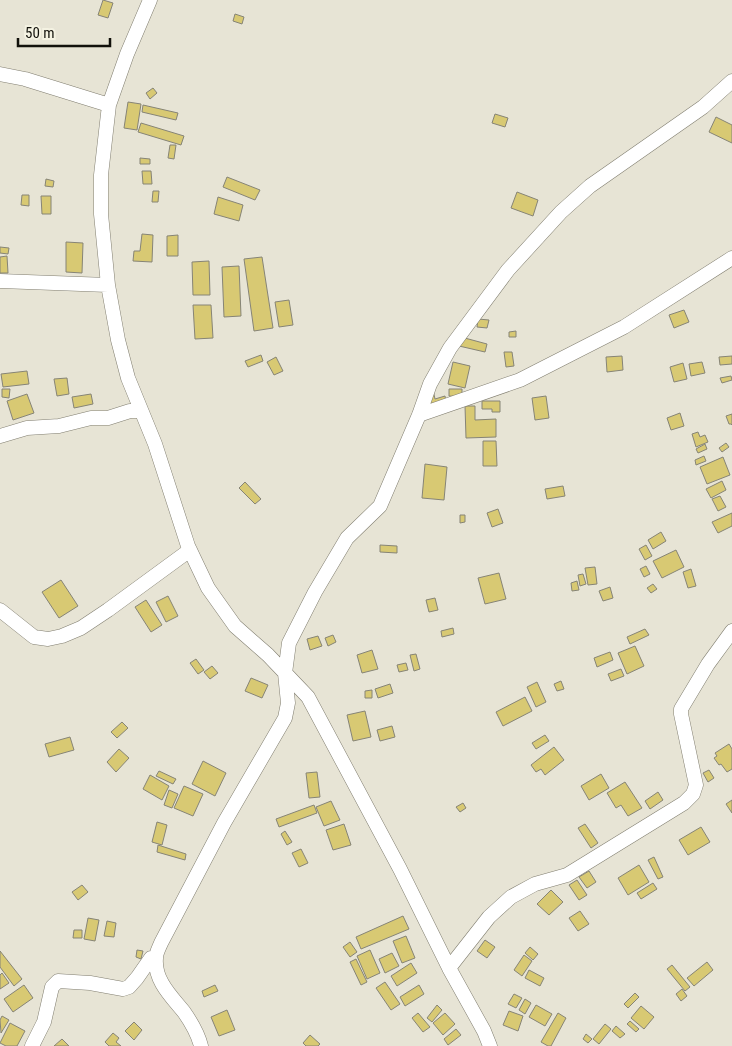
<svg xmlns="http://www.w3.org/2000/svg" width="732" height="1046" viewBox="0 0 732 1046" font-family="'Roboto Condensed',sans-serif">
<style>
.building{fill:#d8c973;stroke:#868476}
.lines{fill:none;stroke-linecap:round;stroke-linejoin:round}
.minor-casing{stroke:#817e70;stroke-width:15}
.minor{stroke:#fff;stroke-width:14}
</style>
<rect width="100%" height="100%" fill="#e7e4d5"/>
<path class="building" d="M103,0L113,3L108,18L98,15Z
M235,14L244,17L242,24L233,21Z
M153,88L157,93L150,99L146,93Z
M128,102L141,104L137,130L124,128Z
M143,105L178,113L176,120L142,112Z
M495,114L508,118L505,127L492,123Z
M716,117L732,125V143L709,132Z
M141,123L184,136L181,145L138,132Z
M170,145H176L174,159L168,158Z
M140,158L150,159V164H140Z
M142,171H151L152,184H143Z
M227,177L260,190L255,200L223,187Z
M46,179L54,181L53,187L45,186Z
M153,191H159L158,202H152Z
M517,192L538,200L533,216L511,208Z
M22,195H29V206L21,205Z
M41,196H51V214H42Z
M218,197L243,205L239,221L214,214Z
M142,234L153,235L152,262L133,261L134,251H140Z
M178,235V256H167V236Z
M66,242L83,243L82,273L66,272Z
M0,247L9,248L8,254L0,253Z
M7,256L8,273H0V257Z
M262,257L273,328L254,331L244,259Z
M209,261L210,295H193L192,262Z
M239,266L241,316L224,317L222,267Z
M289,300L293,325L279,327L275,302Z
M193,305H211L213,338L195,339Z
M684,310L689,322L674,328L669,315Z
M478,319L489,320L487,328L477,327Z
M516,331V337H509V332Z
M461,337L487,344L485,352L459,346Z
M504,352H512L514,366L506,367Z
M261,355L263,361L248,367L245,361Z
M622,356L623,370L607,372L606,357Z
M732,356V364L720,365L719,357Z
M276,357L283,371L274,375L267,362Z
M453,362L470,366L465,388L448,384Z
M702,362L705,373L691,376L689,364Z
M683,363L687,379L674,382L670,367Z
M27,371L29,384L3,387L1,374Z
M731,376L732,380L722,383L720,378Z
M67,378L69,394L57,396L54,379Z
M2,389H10L9,398L2,397Z
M449,389H462V397L449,396Z
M433,390L435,399L445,396L446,402L430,406V398Z
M27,394L34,413L13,420L7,401Z
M91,394L93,404L74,408L72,397Z
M546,396L549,418L535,420L532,398Z
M482,401H500V412H492V409H482Z
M465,406H475V420L496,419V437L466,438Z
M680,413L684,426L671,430L667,418Z
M732,414V425L731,424H729L726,416Z
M698,432L700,437L705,435L708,442L696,447L692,434Z
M483,441H496L497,466H483Z
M726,443L729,447L722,452L719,448Z
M705,444L707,449L698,453L696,449Z
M704,456L706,461L696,465L695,460Z
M723,457L730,475L707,484L700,467Z
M425,464L447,467L444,500L422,498Z
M722,481L726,490L711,498L706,489Z
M245,482L261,499L255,504L239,488Z
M563,486L565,496L547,499L545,489Z
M720,496L726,507L718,511L712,499Z
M498,509L503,523L492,527L487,513Z
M732,513V526L718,533L712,522Z
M460,515H465V522L460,523Z
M661,532L666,541L653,549L648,540Z
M380,545L397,546V553L380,552Z
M646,545L652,556L645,560L639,549Z
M676,550L684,567L662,578L653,561Z
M646,566L650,574L644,577L640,569Z
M595,567L597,584L588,585L585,568Z
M691,569L696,586L688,588L683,572Z
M499,573L506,599L485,604L478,578Z
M583,574L586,584L580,586L578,575Z
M61,580L78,606L59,618L42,592Z
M577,581L579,590L572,591L571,583Z
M653,584L657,589L651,593L647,588Z
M610,587L613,598L603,601L599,591Z
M168,596L178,616L166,622L156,602Z
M435,598L438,610L429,612L426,600Z
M146,600L162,625L151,632L135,607Z
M453,628L454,634L442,637L441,631Z
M645,629L649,635L630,644L627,637Z
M333,635L336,642L328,646L325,638Z
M318,636L322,646L310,650L307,639Z
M635,646L644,666L627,674L618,653Z
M372,650L378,669L362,673L357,655Z
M610,652L613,660L597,667L594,658Z
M416,654L420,669L414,671L410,655Z
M196,659L204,670L198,674L190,663Z
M406,663L408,670L399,672L397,665Z
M212,666L218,673L210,679L204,672Z
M621,669L624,676L611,681L608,674Z
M251,678L268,685L262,698L245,691Z
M561,681L564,689L557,691L554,684Z
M537,682L546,702L536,707L527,687Z
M390,684L393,693L378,698L375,689Z
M372,690V698H365V691Z
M525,697L532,711L503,726L496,712Z
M365,711L371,737L353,741L347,715Z
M122,722L128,728L117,738L111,732Z
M392,726L395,737L380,741L377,730Z
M545,735L549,741L536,749L532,743Z
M70,737L74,750L49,757L45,744Z
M729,744L732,749V769L727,772L721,764L719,765L714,758L717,756L715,753Z
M554,747L564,760L545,775L541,769L536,772L531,765Z
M119,749L129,758L116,772L107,762Z
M203,761L226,773L215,796L192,784Z
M709,770L714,778L708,782L703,773Z
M159,771L176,779L173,784L156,776Z
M317,772L320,797L309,798L306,773Z
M601,774L609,788L589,800L581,786Z
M150,775L169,786L162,800L143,789Z
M625,782L642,808L628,816L621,805L616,808L607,793Z
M184,786L203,794L193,816L174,808Z
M169,790L178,794L172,808L164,805Z
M658,792L663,800L650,809L645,801Z
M732,800V813L726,804Z
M331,801L340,820L324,826L316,807Z
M463,803L466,808L460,812L456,807Z
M314,805L317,813L279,827L276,819Z
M157,822L167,825L162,845L152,842Z
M344,824L351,845L333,850L326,830Z
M585,824L598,843L591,848L578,828Z
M701,827L710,842L688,855L679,840Z
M285,831L292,842L287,845L281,834Z
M158,845L186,854L185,860L157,852Z
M301,849L308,863L299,867L292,853Z
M654,857L663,877L658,879L648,860Z
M639,865L649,882L628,895L618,878Z
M589,871L596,882L587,888L579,877Z
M577,880L587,895L579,900L569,885Z
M653,883L657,889L641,899L637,893Z
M82,885L88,892L78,900L72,892Z
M551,890L563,902L549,915L537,904Z
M580,911L589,924L578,931L569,918Z
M403,916L409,929L361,949L356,937Z
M88,918L99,920L95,941L84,939Z
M107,921L116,923L114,937L104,936Z
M74,930H82V938H73Z
M406,936L415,958L402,963L393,941Z
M485,940L495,947L487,958L477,951Z
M350,942L357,952L350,957L343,947Z
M530,947L538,954L533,960L525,953Z
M137,950L143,951L141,959L136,957Z
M370,950L380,973L367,979L357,956Z
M0,951L22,979L14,986L0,967Z
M392,953L399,966L385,973L379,959Z
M524,955L532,961L522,976L514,970Z
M356,959L367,982L361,985L350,962Z
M707,962L713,970L694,986L687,978Z
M411,963L417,973L397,986L391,976Z
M672,965L690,987L685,991L667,969Z
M529,970L544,978L540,986L525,978Z
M2,973L9,983L0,989V975Z
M385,982L400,1004L391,1010L376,988Z
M24,985L33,998L13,1012L4,999Z
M215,985L218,991L204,997L202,991Z
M419,985L424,994L405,1006L400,997Z
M682,989L687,996L681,1001L676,994Z
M635,993L639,997L628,1008L624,1004Z
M514,994L522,998L516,1008L508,1004Z
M525,999L531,1003L525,1014L519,1010Z
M437,1005L442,1010L432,1022L427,1018Z
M536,1005L552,1014L545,1026L529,1017Z
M641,1006L654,1017L644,1029L631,1018Z
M227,1010L235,1030L219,1036L211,1017Z
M509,1011L523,1016L518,1031L503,1025Z
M418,1013L430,1027L423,1032L412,1018Z
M445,1013L455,1024L443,1035L433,1023Z
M558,1013L566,1018L551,1046H548L541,1042Z
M2,1016L9,1020L1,1033L0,1020Z
M630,1021L639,1029L636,1032L627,1024Z
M134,1022L142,1030L134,1040L125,1031Z
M10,1023L25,1031L17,1046H6L0,1043Z
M605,1024L611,1029L599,1044L593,1039Z
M616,1026L625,1034L620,1038L612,1031Z
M456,1029L461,1035L448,1045L444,1039Z
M113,1033L119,1038L116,1042L121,1046H109L105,1042Z
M586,1034L592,1039L588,1043L583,1039Z
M310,1035L320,1044L318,1046H306L303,1043Z
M62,1039L69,1046H54Z"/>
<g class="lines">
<defs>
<path id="minor" d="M150,0L127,54L109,105L101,175V214L108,285L118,340L128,378L155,444L188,546L208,588L235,626L268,655L308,697L400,869L449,968L484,1031L490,1046
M0,74L25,79L109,105
M0,281L108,285
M419,415L520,380L624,327L732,258
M0,436L27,428L59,426L91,418H108L130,411H141
M0,610L34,637L48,639L62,636L81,628L108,610L190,550
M449,968L489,917L511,897L535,884L567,875L684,803L693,794L696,785L681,714V709L708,664L732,631
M32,1046L44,1022L52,987L58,981L90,983L123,989L129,987L137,978L151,958H156
M201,1046C198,1034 191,1022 184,1012C171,996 154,980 156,958C156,953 159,948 161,943L224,823L285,718L288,703L285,673L289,643L315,592L347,538L380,506L419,415L430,384L450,348L508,270L561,212L590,186L703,107L732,81"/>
</defs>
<use href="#minor" class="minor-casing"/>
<use href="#minor" class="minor"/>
</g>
<path d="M18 38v8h92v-8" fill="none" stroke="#12110b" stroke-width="2.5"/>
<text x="25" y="38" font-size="15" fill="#12110b" stroke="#f4f2e2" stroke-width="4" paint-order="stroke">50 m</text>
</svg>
